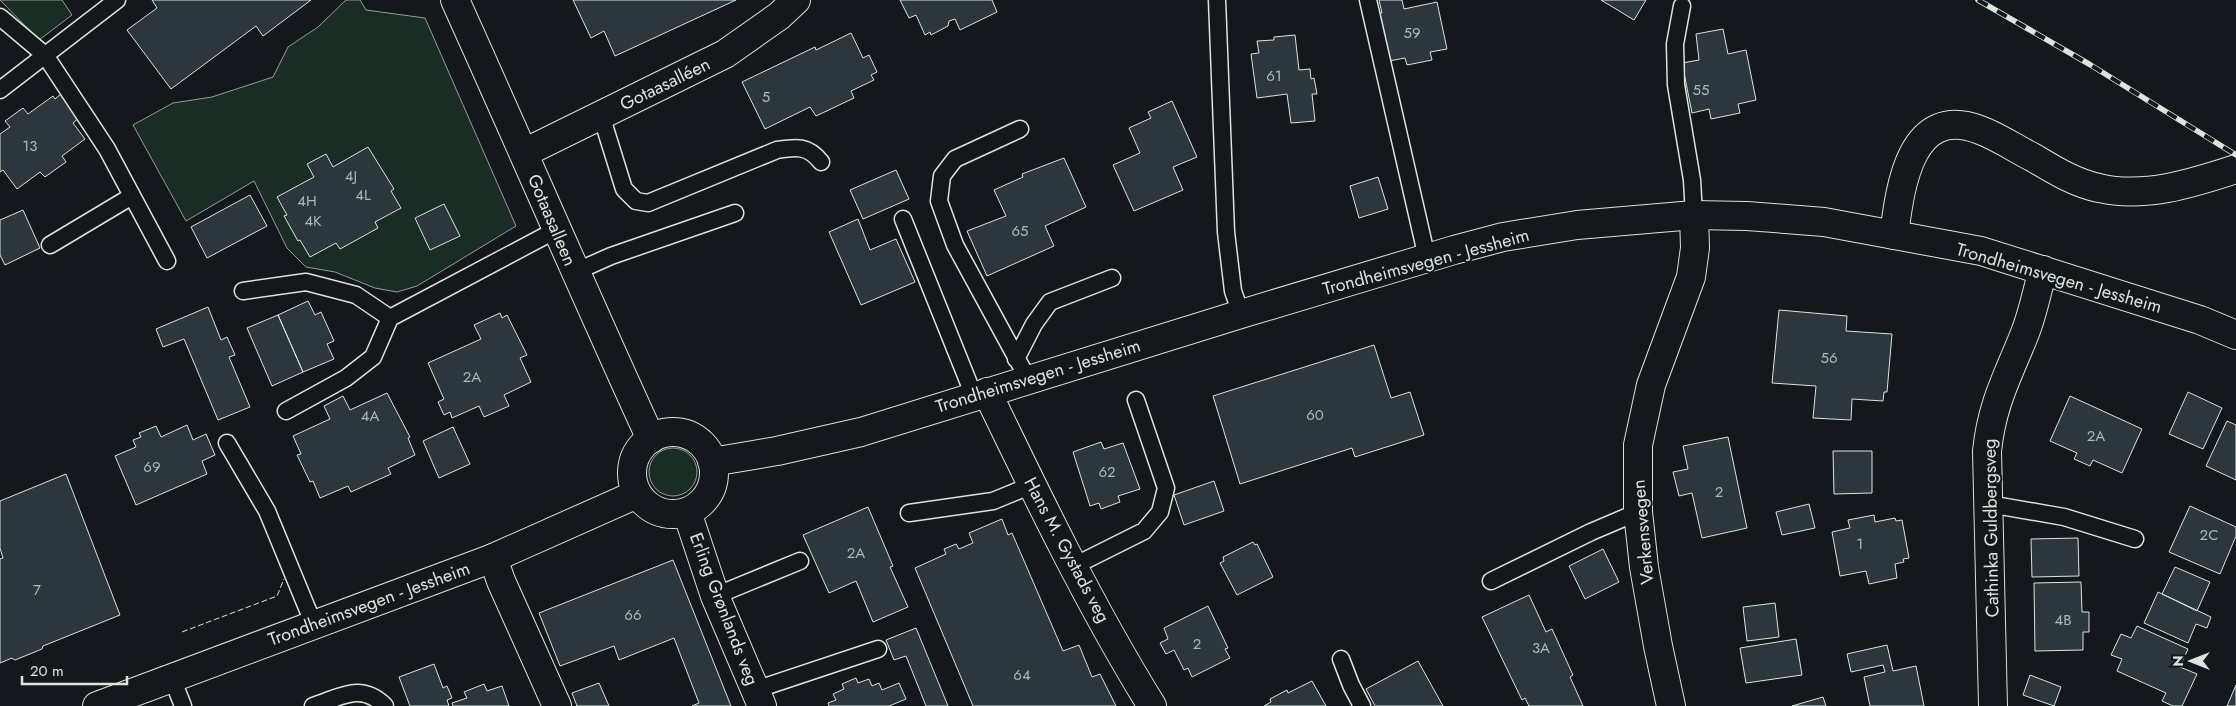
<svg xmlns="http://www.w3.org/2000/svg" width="2236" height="706" viewBox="0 0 2236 706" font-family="Jost,sans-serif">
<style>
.green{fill:#1a2d24;stroke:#939e99}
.building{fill:#2c363c;stroke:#d8e6dc}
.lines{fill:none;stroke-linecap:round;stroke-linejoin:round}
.service-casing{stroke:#d8e6dc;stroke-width:19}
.minor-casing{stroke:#d8e6dc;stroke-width:30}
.tertiary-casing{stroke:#d8e6dc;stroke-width:30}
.secondary-casing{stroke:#d8e6dc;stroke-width:30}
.service{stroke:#14181c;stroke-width:16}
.minor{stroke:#14181c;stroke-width:28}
.tertiary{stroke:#14181c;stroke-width:28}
.secondary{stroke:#14181c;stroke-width:28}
.rail-casing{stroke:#d8e6dc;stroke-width:5.5}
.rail{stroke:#14181c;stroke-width:4;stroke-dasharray:11;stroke-linecap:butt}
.fence{stroke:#d8e6dc;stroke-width:1;stroke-dasharray:6 2.5;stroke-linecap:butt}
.labels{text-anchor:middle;stroke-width:4;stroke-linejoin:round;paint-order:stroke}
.number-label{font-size:15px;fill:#adbab4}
.street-label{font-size:18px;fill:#d8e6dc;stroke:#14181c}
</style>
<rect width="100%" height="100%" fill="#14181c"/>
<path class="green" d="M0,0H62L72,15L39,40Z
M346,0H360L366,10L425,18L516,226L417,286L397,292L375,288L335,272L306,267L287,248L254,181L186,221L133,125L173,103L212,97L273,77L288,47L318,27Z
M649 472a24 24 0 1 1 48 0a24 24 0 1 1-48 0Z"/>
<path class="building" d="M152,0H311L263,36L256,26L171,89L127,30L157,8Z
M573,0H736L615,56L604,31L591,38Z
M900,0H992L997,12L960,30L955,19L949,21L948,26L931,35L930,32L925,35L916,15L909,18Z
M1379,0H1402L1404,9L1437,2L1447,49L1430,52L1432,60L1407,65L1405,58L1389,61L1379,13H1382Z
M1601,0H1646L1634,20Z
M1723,29L1728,54L1746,50L1756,100L1738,104L1740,113L1711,119L1709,109L1692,113L1682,63L1699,60L1696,34Z
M851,33L863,58L869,55L877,72L871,75L874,80L851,91L854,98L816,116L810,107L765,129L742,82L815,47L816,50Z
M1295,35L1299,70L1310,69L1311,79L1314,78L1317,94H1312L1315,121L1291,123L1287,94L1257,98L1251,54L1259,53L1257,41L1274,40V37Z
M61,94L79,118L73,123L85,139L62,156L66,162L45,177L40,172L17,189L3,170L0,172V134L10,127L5,121L23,108L28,114L53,96L55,99Z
M1172,101L1197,157L1173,167L1183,190L1134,211L1113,165L1140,153L1129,128L1151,118L1148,112Z
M368,147L394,189L391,191L401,208L375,222L378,228L340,249L336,243L310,257L300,240L298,241L284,216L287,215L277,197L314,177L307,164L326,154L333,167Z
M1064,158L1086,207L1045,226L1054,246L987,276L967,231L1006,216L994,190L1023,177L1022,174Z
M896,170L909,199L863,219L850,190Z
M1378,177L1388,209L1359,218L1350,186Z
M250,195L267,226L207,258L191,227Z
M444,204L460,236L430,250L415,218Z
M23,210L40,248L5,265L0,255V220Z
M858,219L870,250L896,239L915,282L861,305L829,232Z
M308,301L315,315L321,312L334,341L327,344L334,359L303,372L278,315Z
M208,307L221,340L227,337L235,355L229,357L250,407L218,420L184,339L163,347L156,329Z
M1779,310L1847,316L1846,331L1892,334L1887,392H1884L1883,401L1852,399L1851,420L1813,418L1816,386L1772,383Z
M500,313L502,318L507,315L527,355L520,358L531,382L504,395L509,406L484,417L479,406L452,418L450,412L444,415L438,402L444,399L428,363L481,339L474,325Z
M278,315L303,372L272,386L247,328Z
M1374,345L1391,398L1410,392L1424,435L1355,457L1352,448L1240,484L1213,396Z
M2188,392L2222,408L2203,449L2169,434Z
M387,393L410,437L408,438L415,455L388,468L391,474L351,492L348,486L320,498L313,481L310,482L297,455L301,454L293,436L330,419L324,406L343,396L350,410Z
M2070,396L2142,429L2122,473L2093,460L2090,466L2074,459L2077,453L2050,441Z
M2227,421L2236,425V480L2206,466Z
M187,425L193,440L206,434L215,455L202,461L207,474L136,505L115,456L136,447L133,440L141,437L139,433L156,426L161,437Z
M453,427L470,464L439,478L423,441Z
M1728,437L1747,528L1702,538L1692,493L1679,496L1673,472L1688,469L1683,446Z
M1101,442L1104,449L1123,443L1140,489L1118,496L1120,502L1101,509L1099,503L1090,506L1073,452Z
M1833,451H1872V493L1834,494Z
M66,474L120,615L43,646L42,649L15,660L12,658L0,663V559L3,558L0,548V501Z
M1214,481L1224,511L1184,525L1174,495Z
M1809,504L1815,528L1782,535L1776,512Z
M2190,506L2236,527V536L2220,574L2169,552Z
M868,507L893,566L890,567L908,607L873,622L856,581L829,593L803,535Z
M1874,515L1875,522L1895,518L1896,521L1902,520L1909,558L1903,559L1904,562L1895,564L1897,578L1869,584L1866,571L1840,576L1832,532L1850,528L1848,520Z
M1002,519L1008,535L1012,533L1063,651L1079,645L1092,677L1100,674L1116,706H973L915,568L946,554L944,549L956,544L959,549L973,543L969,533Z
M2078,538L2079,576L2032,577L2031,539Z
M1253,542L1255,545L1257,544L1273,577L1237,595L1220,563L1224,561L1223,557Z
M1603,549L1619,582L1585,599L1569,566Z
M673,560L731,706H692L699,703L674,638L619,660L614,646L560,666L539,613Z
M2175,567L2210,582L2197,611L2162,594Z
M2081,582L2082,612H2089V632H2083V650L2035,651L2034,583Z
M2158,592L2211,617L2207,628L2196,624L2188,643L2144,623Z
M1529,595L1546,632L1552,629L1573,675L1570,677L1583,706H1529L1525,698L1522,700L1482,617Z
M1775,603L1779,637L1747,641L1743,607Z
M1208,606L1228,648L1225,649L1230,658L1192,677L1188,668L1184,670L1174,650L1166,654L1160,643L1168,639L1164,628Z
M2137,626L2188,649L2180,667L2197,674L2182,706H2173L2162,701L2166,693L2117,671L2122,659L2111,655L2121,634L2131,638Z
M916,628L948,706H926L906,656L894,660L886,640Z
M1796,639L1802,675L1746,683L1740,648Z
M1887,645L1893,671L1916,666L1924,706H1870L1864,677L1885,672L1883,665L1851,672L1847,654Z
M1418,661L1443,706H1375L1366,689Z
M434,664L443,688L447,686L452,698L447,700L449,706H410L399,677Z
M2030,675L2061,687L2054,706L2023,695Z
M856,678L858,683L869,679L872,686L879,683L882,690L899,683L906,699L889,706H829L828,703L836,700L833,694L844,689L842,684Z
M1312,681L1326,706H1264L1271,702L1270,699L1287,690L1288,693Z
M599,683L609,706H577L572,693Z
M484,684L487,691L502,686L509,706H453L452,703L467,698L464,692Z
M2236,685V706H2227Z
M1823,697L1826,706H1792Z"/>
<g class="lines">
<defs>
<path id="service" d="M1217,0L1226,232L1233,291L1241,314
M1368,0L1427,258
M1682,6L1675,44L1676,85L1692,180L1694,215
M0,17L45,55L107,149L167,261
M0,90L117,0
M601,115L624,189L636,201L648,203L777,150C796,147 808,145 821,162
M1020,129L955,159L942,176L939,201L955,245L1028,379
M903,219L974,396
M50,245L132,196
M575,272L611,256L735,213
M243,291L306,282L356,295L390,318L556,230
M1016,359L1034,324L1050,302L1112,278
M286,411L346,378L373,357L390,318
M227,443L267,511L314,625
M1989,504L2064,517L2135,539
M909,513L993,501L1032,485
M1074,566L1144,531L1160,512L1166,488L1136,400
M1491,581L1591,532L1638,512
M715,596L800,561
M1341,659L1351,685L1362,706
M172,678L183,706
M755,690L878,649
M313,706C341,697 361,682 385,706"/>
<path id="minor" d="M524,153L725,54L779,16L796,0
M1894,235C1900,188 1910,103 1980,130C1999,137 2016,149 2034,158C2054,170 2075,183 2099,188C2145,199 2193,183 2236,169
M987,392C1038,498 1090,606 1152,706
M687,512L715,596L762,706
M493,558L501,581L557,706
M1671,706L1658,646L1644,567L1638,512V445L1651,385L1691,277L1695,248L1694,215
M1993,706L1987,451C1992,403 2008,376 2025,333C2033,313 2037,291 2043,270"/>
<path id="tertiary" d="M455,0C521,146 584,293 651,439"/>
<path id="secondary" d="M632 473a41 41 0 1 1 82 0a41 41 0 1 1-82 0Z
M712,462L777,451L861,432L1241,314L1454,250L1503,237L1577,225L1694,215L1747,216L1824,222L1981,251L2200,320L2236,335
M97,706L493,558L637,494"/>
</defs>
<use href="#service" class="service-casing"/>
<use href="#minor" class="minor-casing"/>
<use href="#tertiary" class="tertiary-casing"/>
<use href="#secondary" class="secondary-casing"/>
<use href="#service" class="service"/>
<use href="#minor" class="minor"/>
<use href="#tertiary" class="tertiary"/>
<use href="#secondary" class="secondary"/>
<defs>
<path id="rail" d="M1978,0L2089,64L2236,155"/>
</defs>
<use href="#rail" class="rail-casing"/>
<use href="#rail" class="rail"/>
<path class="fence" d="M182,632L277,596L284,579"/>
</g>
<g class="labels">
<g class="number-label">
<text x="1412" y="38">59</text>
<text x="1274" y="81">61</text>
<text x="1701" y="95">55</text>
<text x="766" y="102">5</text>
<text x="30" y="151">13</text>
<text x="351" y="181">4J</text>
<text x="363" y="200">4L</text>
<text x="307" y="206">4H</text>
<text x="313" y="226">4K</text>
<text x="1020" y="236">65</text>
<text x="1829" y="363">56</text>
<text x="472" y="382">2A</text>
<text x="1315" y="420">60</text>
<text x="370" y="421">4A</text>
<text x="2096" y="441">2A</text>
<text x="152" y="472">69</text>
<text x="1107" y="477">62</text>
<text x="1719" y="497">2</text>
<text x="2209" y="540">2C</text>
<text x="1860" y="549">1</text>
<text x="856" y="558">2A</text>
<text x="37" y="595">7</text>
<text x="633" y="620">66</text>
<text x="2063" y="625">4B</text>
<text x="1197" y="649">2</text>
<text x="1541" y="653">3A</text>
<text x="1022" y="680">64</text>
</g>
<g class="street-label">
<text transform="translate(665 84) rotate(-26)" y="6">Gotaasalléen</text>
<text transform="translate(552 220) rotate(67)" y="6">Gotaasalleen</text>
<text transform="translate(1426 262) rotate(-15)" y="6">Trondheimsvegen - Jessheim</text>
<text transform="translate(2059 278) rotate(16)" y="6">Trondheimsvegen - Jessheim</text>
<text transform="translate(1038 376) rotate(-17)" y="6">Trondheimsvegen - Jessheim</text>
<text transform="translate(1991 528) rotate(-91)" y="6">Cathinka Guldbergsveg</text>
<text transform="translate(1643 532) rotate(-95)" y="6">Verkensvegen</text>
<text transform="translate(1067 550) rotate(62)" y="6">Hans M. Gystads veg</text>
<text transform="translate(369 604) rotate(-20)" y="6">Trondheimsvegen - Jessheim</text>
<text transform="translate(724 609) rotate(69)" y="6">Erling Grønlands veg</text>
</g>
</g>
<g transform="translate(2191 661) rotate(270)" stroke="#14181c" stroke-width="4" paint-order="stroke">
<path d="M0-4L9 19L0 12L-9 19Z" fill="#d8e6dc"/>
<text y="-8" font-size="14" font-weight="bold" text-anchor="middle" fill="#d8e6dc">N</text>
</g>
<path d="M22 676v8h105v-8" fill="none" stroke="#d8e6dc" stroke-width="2.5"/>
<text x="30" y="676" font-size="15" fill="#d8e6dc" stroke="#14181c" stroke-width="4" paint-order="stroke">20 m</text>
</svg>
